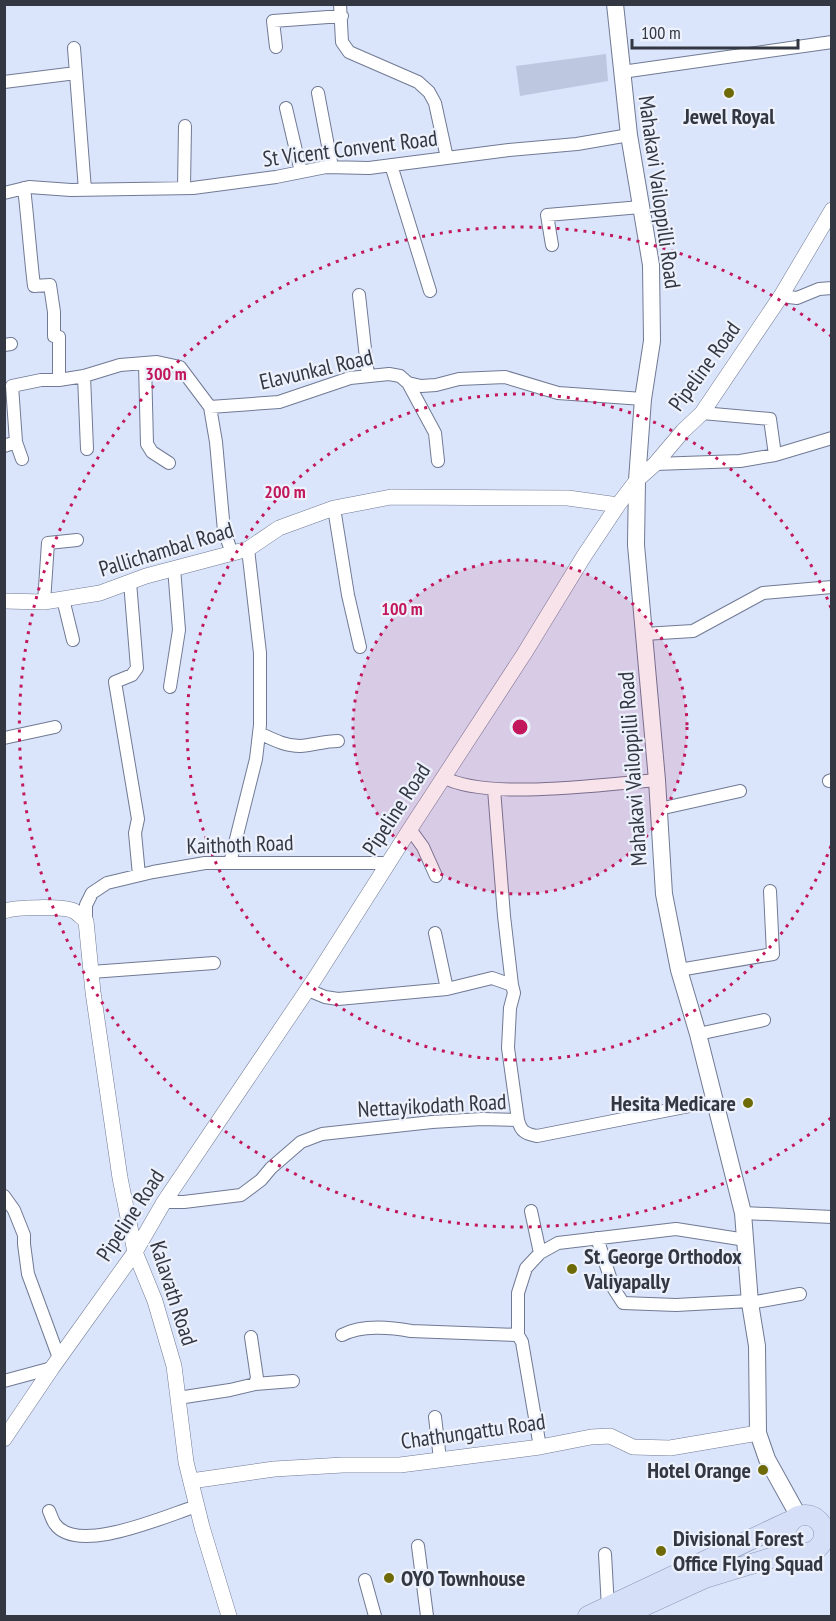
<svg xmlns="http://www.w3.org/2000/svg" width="836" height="1621" viewBox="0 0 836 1621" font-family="'PT Sans Narrow',sans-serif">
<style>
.green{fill:#bdc7e0}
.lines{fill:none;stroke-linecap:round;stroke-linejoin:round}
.minor-casing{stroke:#707a94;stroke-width:14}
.tertiary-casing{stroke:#707a94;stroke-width:16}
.secondary-casing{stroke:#707a94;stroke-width:18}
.primary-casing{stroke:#8a96b4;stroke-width:21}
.minor{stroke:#fff;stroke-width:12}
.tertiary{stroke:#fff;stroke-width:15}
.secondary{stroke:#fff;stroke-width:16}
.primary{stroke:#d5dff7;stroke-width:20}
.ring{fill:none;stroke:#c2185b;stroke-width:3;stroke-dasharray:3 6}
.poi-dot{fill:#6e6b07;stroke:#ecf1fc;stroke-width:2}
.labels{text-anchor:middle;stroke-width:4.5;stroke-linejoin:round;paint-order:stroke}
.poi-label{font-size:22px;font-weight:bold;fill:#333742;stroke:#ecf1fc;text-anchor:start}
.street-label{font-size:22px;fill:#333742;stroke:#ecf1fc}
.centre{fill:#c2185b;stroke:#ecf1fc;stroke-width:3}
.ring-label{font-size:18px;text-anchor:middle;font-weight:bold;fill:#c2185b;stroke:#ecf1fc;stroke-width:4.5;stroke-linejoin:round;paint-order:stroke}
</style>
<rect width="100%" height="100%" fill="#dae4fa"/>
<path class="green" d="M606,54L608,81L520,96L516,66Z"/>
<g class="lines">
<defs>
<path id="minor" d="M340,4L342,42L349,52L418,82L429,92L435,103L447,158
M276,47L273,21L342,16
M74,48L85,190
M622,72L832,42
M4,82L76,73
M318,93L332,167
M286,108L301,172
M391,165L430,291
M184,187L185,126
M24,188C28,221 30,253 34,286L50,285L54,312V336L59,337V380
M4,193L29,187L71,190L193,188L276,177L326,167L369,168L509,150L577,144L629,135
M552,245L547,215L641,207
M359,295L368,376
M781,296L797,298L819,289L832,288
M4,345L11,344
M145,364L147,444L152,452L169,463
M84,376L87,449
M408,383L435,433L438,461
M210,407L216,442L224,531L232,553
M702,413L770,419L775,455L832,438
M16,442L22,459
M4,446L16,442L12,386L41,380H59L84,376L120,365L157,362L180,367L210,407L279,402L350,378L389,374L400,376L408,383L421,386L436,385L459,379L505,377L558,393L643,399
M655,464L740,461L775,455
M334,508L348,595L360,647
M130,582L137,668L132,675L115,682L138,819L135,833L139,875
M63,599L73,640
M44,602L48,543L77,540
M644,634L693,631L763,593L832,587
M170,687L179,630L174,568
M259,733C272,739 285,746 300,746C313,745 325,741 338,741
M4,738L55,727
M443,777C486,801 606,784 657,780
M829,781L832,780
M494,789L504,916L512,985
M659,809L740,791
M410,829L423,847L436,876
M230,863L256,759L260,725V653L248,549
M86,921V905L92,893L107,883L153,872L205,863H388
M435,933L447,989L492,978L512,985L514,993L510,1008L508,1048L518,1120
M679,970L773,954L770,891
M91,972L214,963
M308,990L325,997L338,999L447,989
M698,1034L764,1020
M4,1196L14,1210L24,1235V1244L28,1274L59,1358
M164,1202H184L241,1195L261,1180L271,1168L301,1142L322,1134L432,1122L482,1119L518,1120C521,1132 526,1134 537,1136L715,1101
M531,1211L540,1253
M743,1213L832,1217
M597,1238L614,1289L623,1303L676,1305L750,1301
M750,1303L800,1294
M342,1335C361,1325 390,1327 411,1331L518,1335
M4,1381L52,1368
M255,1384L293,1381
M178,1398L230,1390L255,1384L257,1378L251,1337
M435,1417L440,1459
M540,1447L522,1342L518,1335V1293L526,1268L540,1253L558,1243L676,1229L746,1240
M49,1511C51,1515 52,1520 55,1524C78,1556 167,1515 197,1506
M418,1546L427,1616
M605,1554L608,1608
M365,1580L375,1616"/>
<path id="tertiary" d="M4,601L44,602L100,593L146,576L248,549L279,528L334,508L391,497L568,498L618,505
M4,911C17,907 62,906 74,911C78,913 82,918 86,921L93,992L120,1178L135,1252L155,1301L174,1366L186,1462L202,1527L229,1616
M4,1439L52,1368L135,1252L164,1202L314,980L410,829L524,654L584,556L618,505L637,480L655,464L683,431L702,413L781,296L832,210
M191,1481L274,1469L343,1465H400L540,1447L591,1437L610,1436L633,1447L670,1448L758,1433"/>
<path id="secondary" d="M615,4L629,135L651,265L652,341L643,399L637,480L636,545L657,780L664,894L679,970L698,1034L743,1213L750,1303L757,1346L758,1433L767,1459L798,1515"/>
<path id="primary" d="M786 1534a19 19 0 1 1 38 0a19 19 0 1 1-38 0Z
M588,1616L788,1522
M622,1616L705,1578L794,1551"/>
</defs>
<use href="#minor" class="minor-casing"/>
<use href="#tertiary" class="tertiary-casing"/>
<use href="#secondary" class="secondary-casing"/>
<use href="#primary" class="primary-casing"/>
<use href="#minor" class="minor"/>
<use href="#tertiary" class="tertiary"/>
<use href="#secondary" class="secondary"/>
<use href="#primary" class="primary"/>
</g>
<circle cx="520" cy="727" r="167" fill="#c2185b" fill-opacity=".12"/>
<g class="ring">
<circle cx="520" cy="727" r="167"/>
<path d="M831 846A333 333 0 1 1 831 608"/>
<path d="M831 1118A500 500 0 1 1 831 336"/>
</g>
<g class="poi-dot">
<circle cx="729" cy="93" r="6"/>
<circle cx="748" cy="1103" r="6"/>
<circle cx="572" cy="1269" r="6"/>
<circle cx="763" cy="1470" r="6"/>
<circle cx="661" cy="1551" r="6"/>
<circle cx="389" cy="1578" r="6"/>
</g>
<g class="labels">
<g class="poi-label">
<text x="729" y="124" text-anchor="middle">Jewel Royal</text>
<text x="736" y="1111" text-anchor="end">Hesita Medicare</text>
<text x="584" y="1264">St. George Orthodox<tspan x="584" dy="25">Valiyapally</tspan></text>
<text x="751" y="1478" text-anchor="end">Hotel Orange</text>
<text x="673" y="1546">Divisional Forest<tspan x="673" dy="25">Office Flying Squad</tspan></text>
<text x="401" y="1586">OYO Townhouse</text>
</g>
<g class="street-label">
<text transform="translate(350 148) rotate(-7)" y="8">St Vicent Convent Road</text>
<text transform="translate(660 192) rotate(82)" y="8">Mahakavi Vailoppilli Road</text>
<text transform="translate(704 366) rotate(-54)" y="8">Pipeline Road</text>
<text transform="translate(316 369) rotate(-13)" y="8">Elavunkal Road</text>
<text transform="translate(166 549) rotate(-17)" y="8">Pallichambal Road</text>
<text transform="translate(632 769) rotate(-94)" y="8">Mahakavi Vailoppilli Road</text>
<text transform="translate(396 809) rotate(-57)" y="8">Pipeline Road</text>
<text transform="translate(240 844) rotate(-2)" y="8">Kaithoth Road</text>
<text transform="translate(432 1105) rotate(-3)" y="8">Nettayikodath Road</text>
<text transform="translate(130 1215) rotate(-57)" y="8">Pipeline Road</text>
<text transform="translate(174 1293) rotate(72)" y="8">Kalavath Road</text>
<text transform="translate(473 1431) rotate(-8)" y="8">Chathungattu Road</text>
</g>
</g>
<circle cx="520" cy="727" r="9" class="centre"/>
<g class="ring-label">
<text x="166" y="380">300 m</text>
<text x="285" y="498">200 m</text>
<text x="402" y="615">100 m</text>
</g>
<rect width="836" height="1621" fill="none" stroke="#333742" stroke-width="12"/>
<path d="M632 39v9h166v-9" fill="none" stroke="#333742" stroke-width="3"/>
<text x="641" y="39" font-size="18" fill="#333742" stroke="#ecf1fc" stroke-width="4.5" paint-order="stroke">100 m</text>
</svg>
